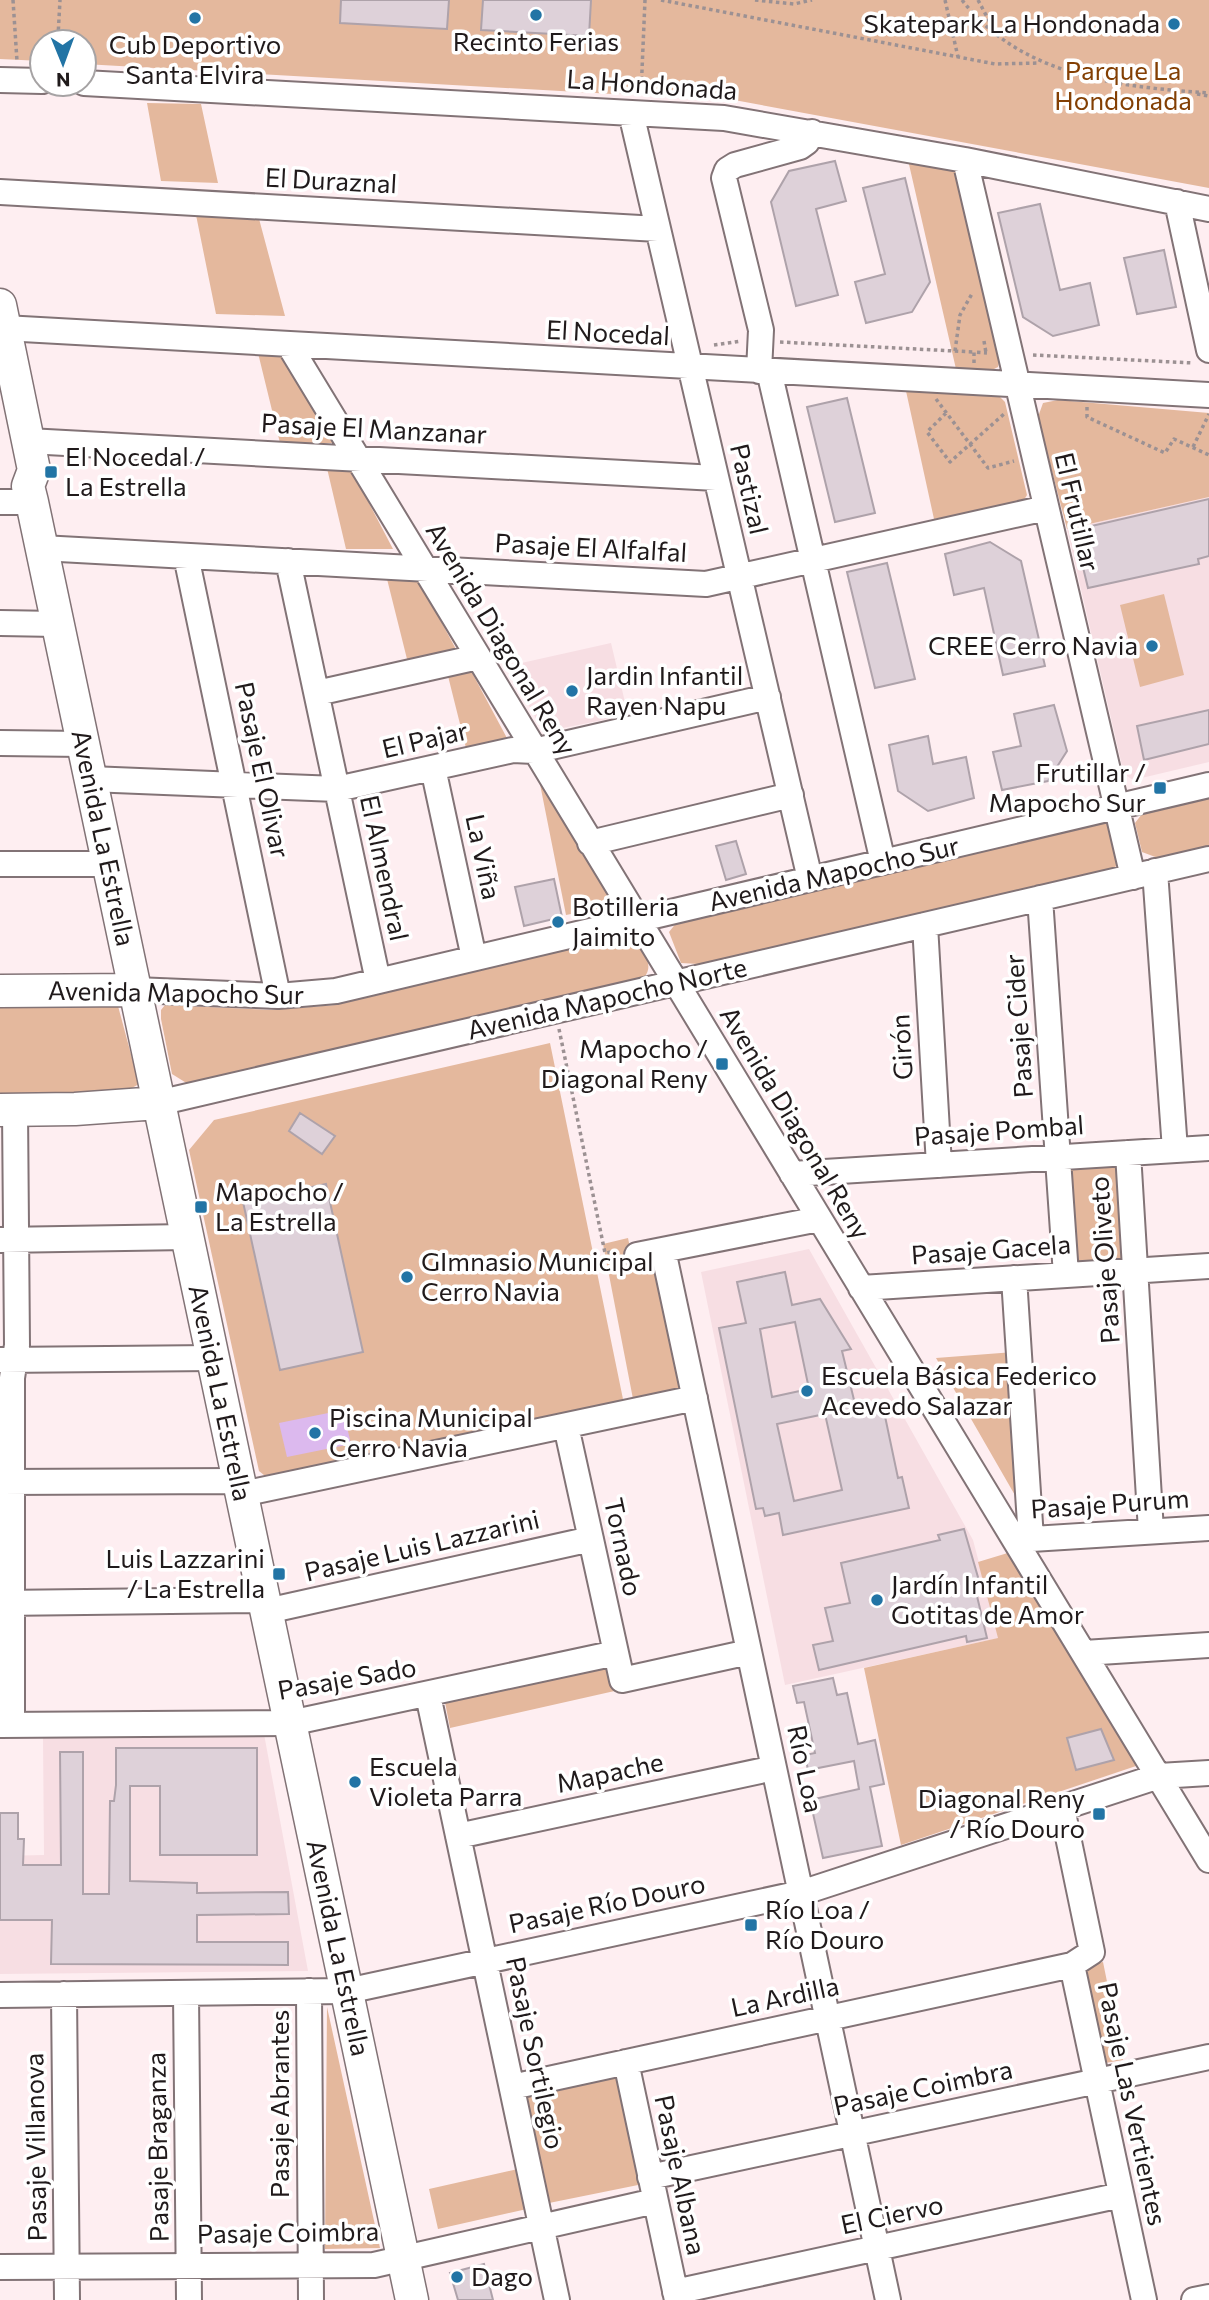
<svg xmlns="http://www.w3.org/2000/svg" width="1209" height="2300" viewBox="0 0 1209 2300" font-family="Commissioner,sans-serif">
<style>
.built{fill:#f7dee3}
.green{fill:#e4b89d}
.water{fill:#dcb9ee}
.building{fill:#ded1d9;stroke:#aea2aa;stroke-width:2;fill-rule:evenodd}
.lines{fill:none;stroke-linecap:round;stroke-linejoin:round}
.minor-casing{stroke:#827376;stroke-width:28}
.major-casing{stroke:#827376;stroke-width:35}
.path{stroke:#9c9193;stroke-width:3.5;stroke-dasharray:3.5 3.5;stroke-linecap:butt}
.minor{stroke:#fff;stroke-width:24}
.major{stroke:#fff;stroke-width:32}
.poi-dot{fill:#2274a5;stroke:#fff;stroke-width:2.5}
.labels{text-anchor:middle;stroke-width:7;stroke-linejoin:round;paint-order:stroke}
.poi-label{font-size:26px;fill:#201a1b;stroke:#fff;text-anchor:start}
.park-label{font-size:26px;fill:#833f03;stroke:#fff}
.street-label{font-size:26px;fill:#201a1b;stroke:#fff}
</style>
<rect width="100%" height="100%" fill="#feeef1"/>
<path class="built" d="M1209,497V762L1133,780L1124,774L1067,529Z
M611,643L628,715L543,732L508,666Z
M809,1249L973,1540L999,1638L785,1685L701,1272Z
M264,1734L308,1971L0,1974V1856L44,1855L43,1737Z"/>
<path class="green" d="M0,0H1209V188L680,90L613,94L84,64V42H42V61L0,59Z
M147,103L201,104L218,183L161,181Z
M908,160L952,166L958,175L1001,356L998,367L990,371L956,369Z
M195,210L258,215L285,316L216,314Z
M258,353L285,355L333,443H280Z
M906,391L997,394L1005,402L1027,495L1022,503L934,519Z
M1058,400L1209,413V497L1067,529L1038,417L1043,403Z
M326,464L350,467L393,549H346Z
M386,575L418,579L457,651L408,663Z
M1164,594L1184,675L1140,687L1120,605Z
M469,667L508,740L466,748L447,672Z
M538,774L614,900L611,906L566,915Z
M1209,796V846L1158,858L1142,852L1135,823L1145,810Z
M1102,821L1115,826L1123,859L1114,868L699,964L681,963L669,932L677,922Z
M621,937L639,942C645,956 655,967 642,980L188,1084L172,1074L161,1019V1010L165,1005L272,1010L335,1005Z
M0,1004L118,1006L139,1084L125,1092L0,1095Z
M550,1043L624,1404L270,1480L259,1471L189,1150L214,1120Z
M1123,1162L1129,1262L1069,1265L1064,1165Z
M628,1238L634,1267L662,1262L687,1388L633,1399L603,1244Z
M1014,1352L1024,1511L936,1358Z
M1011,1552L1139,1765L901,1845L864,1668L998,1638L978,1562Z
M610,1662L619,1690L450,1728L444,1697Z
M1103,1962L1123,2060L1105,2063L1085,1965Z
M327,2007L380,2248L325,2249Z
M625,2076L643,2184L549,2203L524,2098Z
M518,2169L527,2209L438,2229L429,2189Z"/>
<path class="water" d="M343,1410L351,1444L287,1457L279,1423Z"/>
<path class="building" d="M341,0H449L447,29L340,23Z
M483,0H591L589,36L481,30Z
M835,161L846,201L816,209L838,295L796,306L771,202L789,171Z
M905,178L930,282L912,312L866,323L855,282L885,274L863,188Z
M1040,204L1060,290L1090,283L1099,325L1053,336L1023,317L998,213Z
M1164,250L1176,307L1137,314L1124,258Z
M847,398L875,513L835,522L807,407Z
M1209,499V556L1198,559L1199,564L1088,588L1074,530Z
M990,542L1021,561L1045,666L1003,675L984,588L954,595L945,554Z
M887,563L915,679L875,688L847,572Z
M1054,705L1067,751L1048,781L1002,790L993,752L1021,746L1014,714Z
M1209,710V744L1144,760L1137,726Z
M928,736L933,764L966,757L974,798L928,811L898,791L889,745Z
M736,841L746,874L726,880L716,846Z
M554,879L562,917L524,926L515,887Z
M300,1113L335,1136L322,1154L289,1131Z
M326,1184L363,1352L280,1370L243,1202Z
M785,1272L792,1305L820,1299L851,1349L842,1351L856,1408L882,1402L898,1478L902,1477L909,1508L783,1535L779,1513L765,1516L763,1508L756,1509L719,1328L746,1323L737,1282ZM795,1322L809,1389L772,1397L760,1329ZM825,1414L842,1490L794,1501L777,1424Z
M964,1529L982,1591L976,1592L987,1638L967,1642L966,1636L819,1670L813,1645L833,1641L825,1608L850,1603L841,1563L940,1540L938,1535Z
M833,1678L837,1695L847,1693L858,1744L875,1740L884,1784L870,1787L882,1846L823,1858L810,1800L859,1789L854,1761L808,1770L805,1755L815,1753L804,1702L797,1703L793,1686Z
M1101,1729L1114,1760L1076,1770L1067,1738Z
M116,1748H257V1855H160V1786H130V1881L197,1883V1893L288,1892L289,1914L197,1915V1942H288V1965L51,1964L52,1920H0V1813H18V1839H24L23,1865H61L60,1752H83V1894H109L110,1801H114L116,1785Z
M484,2264L493,2300H458L450,2273Z"/>
<g class="lines">
<defs>
<path id="minor" d="M0,80L42,81
M84,83L724,118L965,160L1209,209
M631,113L810,879
M965,160L1133,877
M0,192L658,229
M1177,202L1209,350
M4,328L1209,395
M289,345L1209,1860
M759,371L761,330L724,178L727,170L735,165L800,147L807,142L812,132
M769,371L883,862
M28,441L716,478
M0,502H32
M41,548L706,584L1046,508
M186,556L278,996
M288,561L378,981
M0,623L57,624
M317,693L478,657
M0,743L83,744
M433,768L474,958
M90,779L337,789L513,750L534,751L768,697
M590,843L791,795
M0,864H108
M1155,871L1175,1150
M1040,898L1066,1275
M925,925L939,1165
M135,990L278,996L336,991L1209,785
M158,1103L1209,859
M1128,1153L1151,1531
M792,1174L1209,1148
M1,1240L187,1237
M663,1250L888,2300
M637,1255L819,1219
M1014,1278L1031,1539
M861,1288L1209,1266
M1,1360L213,1358
M566,1426L622,1680L749,1652
M0,1482L239,1481
M242,1494L695,1398
M1015,1540L1209,1528
M0,1603L264,1600
M267,1611L591,1539
M1084,1653L1209,1645
M428,1695L557,2300
M0,1725L290,1723L616,1653
M12,1725V1378L17,1345L15,1110
M458,1836L774,1768
M1072,1965L1144,2300
M309,1991L311,2300
M186,1993L189,2300
M64,1994L67,2300
M0,1995L347,1991L801,1893L1159,1776L1209,1773
M626,2062L677,2300
M512,2087L1072,1965L1092,1952L1062,1808
M650,2177L1209,2057
M0,2267L374,2265L655,2201
M675,2292L1121,2195
M1194,2300L1209,2297"/>
<path id="major" d="M0,305L34,470L28,486L32,502L412,2300
M0,991L135,990
M0,1110L75,1109L158,1103"/>
</defs>
<use href="#minor" class="minor-casing"/>
<use href="#major" class="major-casing"/>
<path class="path" d="M13,0L17,61
M661,0L995,64L1039,63
M755,0L794,4L812,0
M945,0L958,57
M962,0C1020,76 1119,87 1209,93
M978,0L995,32
M58,37L60,0
M641,94L645,0
M1197,94L1209,96
M984,341L986,353
M780,342L974,352
M714,345L741,341
M955,351L960,315L973,292
M1033,355L1193,363
M974,363V352L987,353
M936,399L988,468L1014,461
M1087,407V417L1165,453L1174,439L1209,455
M946,413L927,432L950,462L1004,414
M1193,447L1209,414
M559,1029L605,1253L617,1251"/>
<use href="#minor" class="minor"/>
<use href="#major" class="major"/>
</g>
<g class="poi-dot">
<circle cx="536" cy="15" r="7"/>
<circle cx="195" cy="18" r="7"/>
<circle cx="1174" cy="24" r="7"/>
<rect x="44" y="465" width="14" height="14" rx="3.5"/>
<circle cx="1152" cy="646" r="7"/>
<circle cx="572" cy="691" r="7"/>
<rect x="1153" y="781" width="14" height="14" rx="3.5"/>
<circle cx="558" cy="922" r="7"/>
<rect x="715" y="1057" width="14" height="14" rx="3.5"/>
<rect x="194" y="1200" width="14" height="14" rx="3.5"/>
<circle cx="407" cy="1277" r="7"/>
<circle cx="807" cy="1391" r="7"/>
<circle cx="315" cy="1433" r="7"/>
<rect x="272" y="1567" width="14" height="14" rx="3.5"/>
<circle cx="877" cy="1600" r="7"/>
<circle cx="355" cy="1782" r="7"/>
<rect x="1092" y="1807" width="14" height="14" rx="3.5"/>
<rect x="744" y="1918" width="14" height="14" rx="3.5"/>
<circle cx="457" cy="2277" r="7"/>
</g>
<g class="labels">
<g class="poi-label">
<text x="1160" y="33" text-anchor="end">Skatepark La Hondonada</text>
<text x="536" y="51" text-anchor="middle">Recinto Ferias</text>
<text x="195" y="54" text-anchor="middle">Cub Deportivo<tspan x="195" dy="30">Santa Elvira</tspan></text>
<text x="65" y="466">El Nocedal /<tspan x="65" dy="30">La Estrella</tspan></text>
<text x="1138" y="655" text-anchor="end">CREE Cerro Navia</text>
<text x="586" y="685">Jardin Infantil<tspan x="586" dy="30">Rayen Napu</tspan></text>
<text x="1146" y="782" text-anchor="end">Frutillar /<tspan x="1146" dy="30">Mapocho Sur</tspan></text>
<text x="572" y="916">Botilleria<tspan x="572" dy="30">Jaimito</tspan></text>
<text x="708" y="1058" text-anchor="end">Mapocho /<tspan x="708" dy="30">Diagonal Reny</tspan></text>
<text x="215" y="1201">Mapocho /<tspan x="215" dy="30">La Estrella</tspan></text>
<text x="421" y="1271">GImnasio Municipal<tspan x="421" dy="30">Cerro Navia</tspan></text>
<text x="821" y="1385">Escuela Básica Federico<tspan x="821" dy="30">Acevedo Salazar</tspan></text>
<text x="329" y="1427">Piscina Municipal<tspan x="329" dy="30">Cerro Navia</tspan></text>
<text x="265" y="1568" text-anchor="end">Luis Lazzarini<tspan x="265" dy="30">/ La Estrella</tspan></text>
<text x="891" y="1594">Jardín Infantil<tspan x="891" dy="30">Gotitas de Amor</tspan></text>
<text x="369" y="1776">Escuela<tspan x="369" dy="30">Violeta Parra</tspan></text>
<text x="1085" y="1808" text-anchor="end">Diagonal Reny<tspan x="1085" dy="30">/ Río Douro</tspan></text>
<text x="765" y="1919">Río Loa /<tspan x="765" dy="30">Río Douro</tspan></text>
<text x="471" y="2286">Dago</text>
</g>
<g class="park-label">
<text x="1123" y="80">Parque La<tspan x="1123" dy="30">Hondonada</tspan></text>
</g>
<g class="street-label">
<text transform="translate(652 85) rotate(4)" y="9">La Hondonada</text>
<text transform="translate(331 181) rotate(3)" y="9">El Duraznal</text>
<text transform="translate(608 333) rotate(3)" y="9">El Nocedal</text>
<text transform="translate(374 429) rotate(3)" y="9">Pasaje El Manzanar</text>
<text transform="translate(749 489) rotate(77)" y="9">Pastizal</text>
<text transform="translate(1077 512) rotate(77)" y="9">El Frutillar</text>
<text transform="translate(591 548) rotate(3)" y="9">Pasaje El Alfalfal</text>
<text transform="translate(501 639) rotate(59)" y="9">Avenida Diagonal Reny</text>
<text transform="translate(425 740) rotate(-13)" y="9">El Pajar</text>
<text transform="translate(262 770) rotate(78)" y="9">Pasaje El Olivar</text>
<text transform="translate(103 838) rotate(78)" y="9">Avenida La Estrella</text>
<text transform="translate(483 857) rotate(78)" y="9">La Viña</text>
<text transform="translate(384 868) rotate(78)" y="9">El Almendral</text>
<text transform="translate(834 874) rotate(-13)" y="9">Avenida Mapocho Sur</text>
<text transform="translate(176 993) rotate(1)" y="9">Avenida Mapocho Sur</text>
<text transform="translate(607 999) rotate(-13)" y="9">Avenida Mapocho Norte</text>
<text transform="translate(1019 1026) rotate(-94)" y="9">Pasaje Cider</text>
<text transform="translate(902 1047) rotate(-93)" y="9">Girón</text>
<text transform="translate(795 1123) rotate(59)" y="9">Avenida Diagonal Reny</text>
<text transform="translate(999 1131) rotate(-4)" y="9">Pasaje Pombal</text>
<text transform="translate(991 1250) rotate(-4)" y="9">Pasaje Gacela</text>
<text transform="translate(1105 1260) rotate(-94)" y="9">Pasaje Oliveto</text>
<text transform="translate(220 1393) rotate(78)" y="9">Avenida La Estrella</text>
<text transform="translate(1110 1504) rotate(-4)" y="9">Pasaje Purum</text>
<text transform="translate(422 1546) rotate(-13)" y="9">Pasaje Luis Lazzarini</text>
<text transform="translate(623 1547) rotate(78)" y="9">Tornado</text>
<text transform="translate(347 1679) rotate(-10)" y="9">Pasaje Sado</text>
<text transform="translate(805 1769) rotate(78)" y="9">Río Loa</text>
<text transform="translate(610 1773) rotate(-12)" y="9">Mapache</text>
<text transform="translate(607 1904) rotate(-12)" y="9">Pasaje Río Douro</text>
<text transform="translate(338 1948) rotate(78)" y="9">Avenida La Estrella</text>
<text transform="translate(785 1997) rotate(-12)" y="9">La Ardilla</text>
<text transform="translate(535 2053) rotate(78)" y="9">Pasaje Sortilegio</text>
<text transform="translate(923 2088) rotate(-12)" y="9">Pasaje Coimbra</text>
<text transform="translate(280 2104) rotate(-90)" y="9">Pasaje Abrantes</text>
<text transform="translate(1132 2104) rotate(78)" y="9">Pasaje Las Vertientes</text>
<text transform="translate(36 2147) rotate(-91)" y="9">Pasaje Villanova</text>
<text transform="translate(158 2147) rotate(-91)" y="9">Pasaje Braganza</text>
<text transform="translate(680 2175) rotate(78)" y="9">Pasaje Albana</text>
<text transform="translate(892 2215) rotate(-12)" y="9">El Ciervo</text>
<text transform="translate(288 2233) rotate(-1)" y="9">Pasaje Coimbra</text>
</g>
</g>
<g transform="translate(63 63) rotate(179)"><circle r="33" fill="#ffffff" stroke="#a6a3a4" stroke-width="2"/>
<path d="M0-5L12 26L0 18L-12 26Z" fill="#2274a5"/>
<text y="-10" font-size="19" font-weight="bold" text-anchor="middle" fill="#201a1b">N</text>
</g>
</svg>
